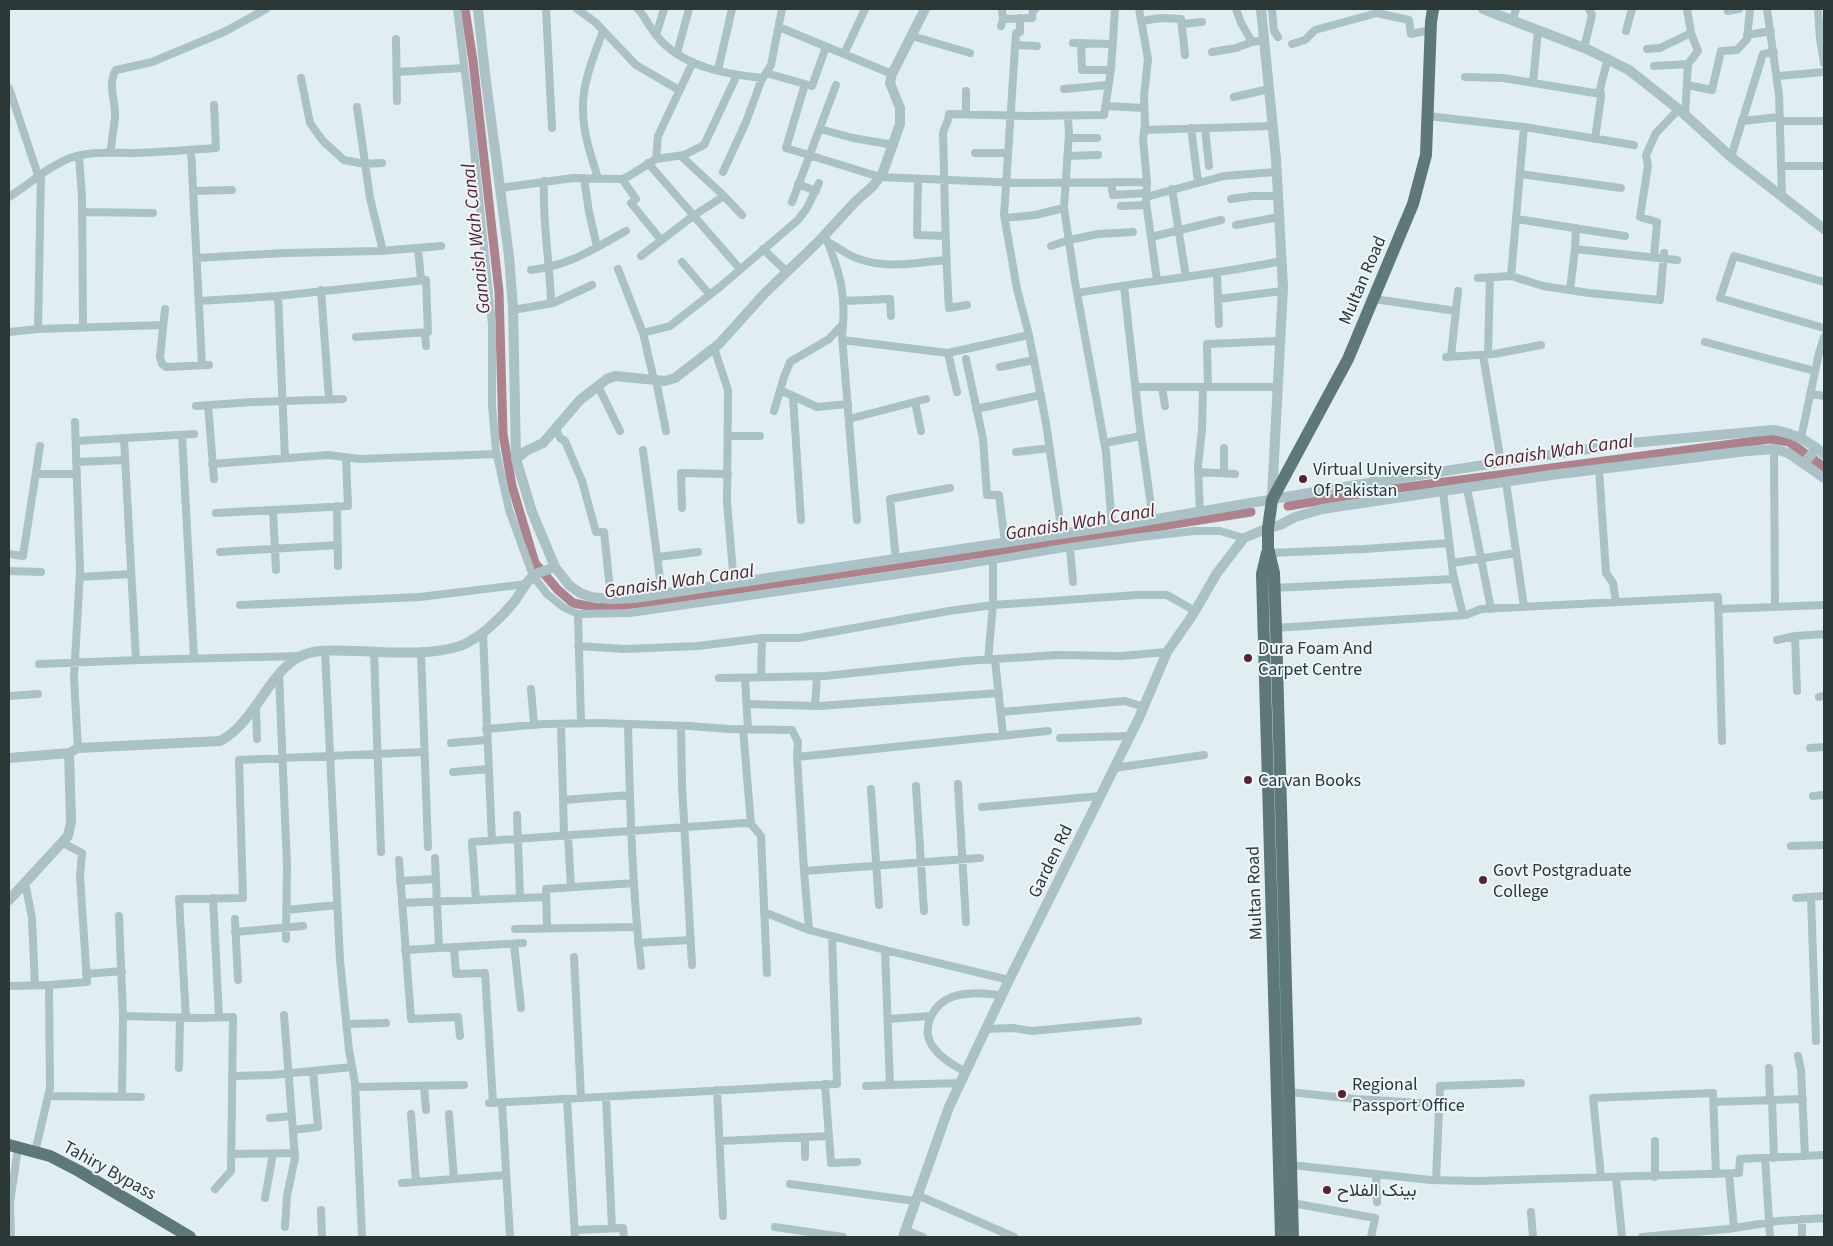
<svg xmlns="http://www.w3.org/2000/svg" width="1833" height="1246" viewBox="0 0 1833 1246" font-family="'Source Sans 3',Vazirmatn,sans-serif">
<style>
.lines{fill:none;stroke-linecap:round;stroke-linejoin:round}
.canal{stroke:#ac828d;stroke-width:9}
.minor{stroke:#aac1c6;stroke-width:8}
.tertiary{stroke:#aac1c6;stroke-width:10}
.primary{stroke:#5e7779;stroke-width:12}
.poi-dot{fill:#56242f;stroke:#edf6f9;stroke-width:2}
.labels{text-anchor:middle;stroke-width:4;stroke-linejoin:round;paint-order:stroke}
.street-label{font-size:18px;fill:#2b3838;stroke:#edf6f9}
.poi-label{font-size:18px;fill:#2b3838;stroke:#edf6f9;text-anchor:start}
.water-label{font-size:19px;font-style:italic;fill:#56242f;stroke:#edf6f9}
</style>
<rect width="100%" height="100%" fill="#e1eef1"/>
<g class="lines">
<path class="canal" d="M465,9L473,61L499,292L503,434L512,486L535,563L558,590L573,603L598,608L651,602L1073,540L1251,512
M1288,506L1376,491L1770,439L1789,442L1824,467"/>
<path class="minor" d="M457,9L471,121L492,324V405L496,451L509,510L533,576L547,594L563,607L578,614L630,613L945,568L1070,547L1141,537L1194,531H1220L1244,538
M546,9L552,128
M577,9L595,22L636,65L679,90
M638,9C645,17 649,26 656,35C681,67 725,74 763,78
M1139,9L1148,59L1144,96L1145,124L1143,140L1147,182L1146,202L1157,280
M1236,9L1241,23L1252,42
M1272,9L1274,31L1278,37
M1728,9V11L1739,9
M1767,9L1779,95L1782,196
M1818,9L1820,39L1824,63
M1020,18V32L1016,33L1004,215L1017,289L1029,335L1046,423L1062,534
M1003,19L1032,18L1033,9H1035
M1513,20L1516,9
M1141,21L1161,18L1181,19L1185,55
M1182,24L1202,22
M1001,26L1003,19L1002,9
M779,27L892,74
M1626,31L1632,9
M656,35L664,9
M1747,35L1771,31
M912,36L970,53
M396,39L397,101
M1073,43L1113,44
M1081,43L1082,70H1111
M1292,44L1305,40L1315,30L1377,13L1409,20L1411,34L1430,30
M1015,45L1037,46
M1584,48L1592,15L1589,9
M1647,49L1660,48L1691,33
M1212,52L1236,48L1252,42L1264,40
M677,53L689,9
M844,54L865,9
M1654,66L1688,64L1698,51L1691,33L1687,9
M718,70L732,9
M397,72L464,68
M766,73L812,86L826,47
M1777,76L1824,72
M1465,77L1503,78L1601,94
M301,78L310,123L323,141L344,160L365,164L382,163
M1533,83L1538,30
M805,84L786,148L880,177L1020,183L1147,182
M1687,85L1712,90L1721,51L1737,50L1747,39L1750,9
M9,88L38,175
M1064,89L1108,85
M1234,97L1269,89
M1106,106L1144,108
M357,107L370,198L383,251
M966,114V91
M1068,116L1069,133L1064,208L1075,282L1106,452L1112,527
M1428,116L1524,127L1634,145
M1685,116L1688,64
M1742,121L1780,117
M1780,121H1824
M1191,128L1198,182
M1205,128L1209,166
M820,129L853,138L894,145
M1144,130L1272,126
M1069,138H1097
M1595,139L1601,97L1600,89L1608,58
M191,150L202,365
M109,151L111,149C112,138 114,127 115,117C116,101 107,84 116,70L152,62L224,32L266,9
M975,153H1008
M79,156L82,197L83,327
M681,156L724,196L742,215
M1068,156L1098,155
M1731,157L1763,54L1774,52
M656,159L658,136L693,62
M648,163L740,269
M1781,166H1824
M723,172L746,122L761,81L771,65L782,9
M1521,174L1621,188
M584,178L589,212L597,247
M598,178C591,156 583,133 583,110C582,83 594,56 603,31
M622,179L636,199L631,203L661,240
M918,179L917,235L945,236
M544,181C542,222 550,262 551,303
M1111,183L1113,195L1147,193
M798,184L816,191
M500,188L573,178L622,179L629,176L656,159L684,155L704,145L737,75
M1172,189L1186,277
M193,191L232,190
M9,197C30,184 47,167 70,158C89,151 108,153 128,153C157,153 187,150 216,148L214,105
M1146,197L1224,176L1276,172
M1231,199L1252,196H1278
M792,202L836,85
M1121,206L1146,205
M82,212L153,213
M1005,218L1035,215L1064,208
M1517,219L1625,236
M1236,225L1279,217
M825,235C840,273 847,295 842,336L857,520
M1151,237L1221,220
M828,242C838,247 848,256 859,259C887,269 916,263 945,260
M1051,246L1069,240L1098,234L1133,232
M418,248L421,280
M763,249L786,271
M1575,249L1677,260
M641,256L693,216L724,196
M1654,257L1657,222L1640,217L1648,166L1646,155L1656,133L1678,110
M197,258L284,253L380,251L441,246
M682,262L710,295
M618,269L643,333L654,380
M531,270C569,266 593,249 626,231
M1217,273L1219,324
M1511,276L1524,127
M1478,278L1511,276L1543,286L1589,293L1660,300L1664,253
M1824,282L1734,256L1720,298L1824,328
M1124,286L1139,420L1153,520
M321,290L329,399
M1570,290L1575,249L1576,228
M1077,293C1145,281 1214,275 1281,261
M278,296L285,458
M1218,299L1282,291
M1374,299L1456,311
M199,301L278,296L426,280L428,332L356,337
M844,301L890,299L891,316
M967,305L949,308C945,250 945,193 943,135C943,128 949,122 949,114L1026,116L1104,115L1111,70L1115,9
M165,309L160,357L162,364L166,367L209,365
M513,310L553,303L592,285
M38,329L41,173
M9,332L38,329L163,325
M425,333L426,346
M643,333L670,326L721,286L798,220L807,208L819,183
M842,340L948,353L1029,335
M1705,342L1815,371
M714,348L728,390L727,502L734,584
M948,353L957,392
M1488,354L1490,277
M1483,355L1501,462
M1451,356L1458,291
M1446,357L1494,354L1541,345
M966,359L983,439L987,495H999L1005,543
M1000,367L1034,360
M656,380L666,431
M598,386L620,431
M1135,387H1277
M1162,387L1165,406
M1208,387L1207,344L1279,341
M780,390L817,407L848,404
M1810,394L1824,396
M793,397L801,520
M915,402L921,431
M208,405L214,479
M196,406L253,402L343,399
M976,409L1041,395
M774,411L784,377L790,362L829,339L843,324
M849,419L926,399
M75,422L80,571L74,678L78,748
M556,429L560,438L565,441L582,481L596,532H604L611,599
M182,435L194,658
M728,436H760
M1801,438L1819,353L1824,337
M124,439L136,660
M76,441L194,434
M1104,443L1141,436
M1774,449L1775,607
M643,450L662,594
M1016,452L1050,448
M76,462L125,460
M212,464L328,455L360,459L497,454
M1599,469L1606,573L1613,583L1616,602
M1198,472L1235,474
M1224,473V448
M36,474H77
M1506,482L1524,607
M1467,488L1491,609
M1443,492L1453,574L1463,615
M337,506L338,566
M682,508L681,473L728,474
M273,510L276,570
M1200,512L1198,466L1202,429L1203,387
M216,513L348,506L346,458
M1070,547L1073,582
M220,552L338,545
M1269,553L1364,549L1449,543
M9,554L23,556L40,446
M658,557L698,552
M896,560L890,499L950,488
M1452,563L1516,553
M9,571L41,572
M80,577L131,574
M1274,588L1454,579
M240,605L420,597L527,584
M1718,609L1824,605
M578,614L581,723
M1276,628L1466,615L1481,609L1718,597L1722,741
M483,633L492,841
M1777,640L1795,636
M578,646L625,649L698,646L762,638H798L949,611L993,605L1137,595H1167L1195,611
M325,651L340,960L349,1050L355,1083L362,1237
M374,652L381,852
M421,652L428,847
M988,660L993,605V561
M995,660L1003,735
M39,664L140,660L300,656
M279,675L287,865L286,939
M761,677L762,638
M719,678L825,676L966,661L1057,655L1121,656L1167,652
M745,678L748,729
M531,689L534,725
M1797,691L1795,636L1824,634
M9,696L38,694
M1819,697L1824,696
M748,704L819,706L999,693
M815,706L817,676
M256,707L257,739
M1001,712L1125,701L1144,707
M561,724L564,836
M628,724C630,805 632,886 641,966
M681,726L682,785L692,965
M486,729L544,724L601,723L689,726L729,729L792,730L798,742L797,757L804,871L809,930L885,950L1009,980
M743,729L751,824
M1060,738L1130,736
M451,743L486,740
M1810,748L1824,747
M797,757L1048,731
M1114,768L1204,755
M453,772L488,769
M958,784L966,922
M916,786L924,911
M871,789L879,905
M1813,796L1824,795
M563,800L630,795
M982,807L1100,796
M517,815L520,898
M568,836L571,887
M1791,846L1824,845
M435,858L439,948
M399,860L411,1019L458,1017L460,1036
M804,871L980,858
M400,881L436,879
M25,882L32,918L35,986
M1811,897L1816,1041
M213,898L219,1017
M1796,898L1824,896
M476,900L472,842L744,823L751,824L761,836L767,973
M402,903L546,897
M286,910L337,905
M764,912L809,930
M119,916L123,1016L122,1097
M235,919L238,980
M547,928L546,889L634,883
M515,929L636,927
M235,932L303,926
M638,943L691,940
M514,944L521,1008
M454,947L456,974L485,973L493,1103
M405,950L523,943
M885,950L890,1085L961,1083
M574,957L581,1098
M86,974L122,971
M9,986L49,985L87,982L80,876L82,853L63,843
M284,1015L295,1158L287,1196L285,1227
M123,1016L197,1018L233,1017L231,1171L215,1189
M186,1018L179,899L243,898L239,760L424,752
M888,1019L930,1016
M346,1024L386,1023
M986,1029L1013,1028L1032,1031L1138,1021
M1798,1056L1801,1070L1805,1156
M179,1068L180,1018
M1769,1068L1770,1101
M966,1072C953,1065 942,1059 933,1047C920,1028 933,1004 952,997C968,991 986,994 1002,995
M232,1076L272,1075L352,1067
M825,1084L831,1163L857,1162
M424,1086L426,1110
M866,1086L890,1085
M356,1087L464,1085
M717,1090L723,1216
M1289,1092L1356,1099L1439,1104
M48,1096L141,1097
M606,1097L612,1228
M567,1099L575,1237
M1772,1100L1774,1158
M1714,1102L1803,1099
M489,1103L837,1084L832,936
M502,1103L510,1237
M411,1114L416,1182
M449,1114L454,1179
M270,1118L292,1116
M293,1130L318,1127L313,1071
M805,1137V1157
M720,1141L829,1136
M35,1152L50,1088L49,985
M231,1154L295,1153
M1765,1158L1770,1237
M1291,1165L1431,1180L1476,1181L1739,1173L1740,1159L1824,1155
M1376,1174L1377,1202
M1729,1174L1734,1228
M1601,1177L1593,1098L1713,1093L1716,1174
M1616,1177L1622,1237
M1655,1177V1141
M1436,1180L1440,1086L1521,1083
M402,1183L506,1175
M790,1184L915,1201
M917,1195L1014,1237
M265,1198L273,1154
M1292,1203L1375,1218L1371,1237
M321,1210L322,1237
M1531,1212L1533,1237
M1802,1219V1237
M775,1227L843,1237
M575,1230L623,1228L624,1237
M905,1230L923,1237
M11,1237L10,1203L18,1148
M1642,1237L1728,1229L1778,1221L1824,1218"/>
<path class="tertiary" d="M478,9L485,74L509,256L513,307L516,459L532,512L555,567L569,585L580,593L591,597L611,599L635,598L1121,525L1374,482L1568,452L1631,443L1773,430C1794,433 1808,441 1824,454
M1261,9L1276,159L1283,287L1272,497
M1483,9L1587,49L1629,70L1682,112L1731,157L1824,229
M516,459L526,451L543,443L580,400L607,379L615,376L665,381L675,378L719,344L764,294L820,240L855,202L874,185L883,172L900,124V108L890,83L892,74L925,9
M1804,464L1816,448
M9,758L69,753L78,748L220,741C254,724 270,670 301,656C318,648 339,651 357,651C390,652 428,656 460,646C479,639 500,619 513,603C520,595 525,583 533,576C538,572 548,570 555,567
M9,900L68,836L71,822L69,753
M903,1237L949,1107L1009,980L1139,718L1167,652L1192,616L1217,573L1244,538L1268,528L1280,525L1295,517L1322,509L1551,475L1747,451L1776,449L1788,453L1824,478"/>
<path class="primary" d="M1267,553L1262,574L1281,1237
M9,1145L50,1156L79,1171L190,1237
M1293,1237L1276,628L1274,573L1268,548V528L1272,500L1348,359L1413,204L1426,155L1431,22L1433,9"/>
</g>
<g class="poi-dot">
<circle cx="1303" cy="479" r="5"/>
<circle cx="1248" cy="658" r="5"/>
<circle cx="1248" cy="780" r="5"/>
<circle cx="1483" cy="880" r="5"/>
<circle cx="1342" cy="1094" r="5"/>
<circle cx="1327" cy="1190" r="5"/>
</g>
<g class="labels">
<g class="street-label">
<text transform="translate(1362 280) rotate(-67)" y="6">Multan Road</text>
<text transform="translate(1050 861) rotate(-64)" y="6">Garden Rd</text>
<text transform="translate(1254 893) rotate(-92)" y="6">Multan Road</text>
<text transform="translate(110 1170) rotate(29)" y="6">Tahiry Bypass</text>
</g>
<g class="poi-label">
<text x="1313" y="475">Virtual University<tspan x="1313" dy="21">Of Pakistan</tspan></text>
<text x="1258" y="654">Dura Foam And<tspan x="1258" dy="21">Carpet Centre</tspan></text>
<text x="1258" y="786">Carvan Books</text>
<text x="1493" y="876">Govt Postgraduate<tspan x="1493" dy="21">College</tspan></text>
<text x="1352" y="1090">Regional<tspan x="1352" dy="21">Passport Office</tspan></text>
<text x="1337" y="1196">بینک الفلاح</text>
</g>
<g class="water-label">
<text transform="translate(475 239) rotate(-96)" y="7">Ganaish Wah Canal</text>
<text transform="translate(1558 450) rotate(-8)" y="7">Ganaish Wah Canal</text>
<text transform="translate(1080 521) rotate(-9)" y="7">Ganaish Wah Canal</text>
<text transform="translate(679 580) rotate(-8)" y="7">Ganaish Wah Canal</text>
</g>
</g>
<rect width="1833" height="1246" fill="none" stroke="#2b3838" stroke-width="20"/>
</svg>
